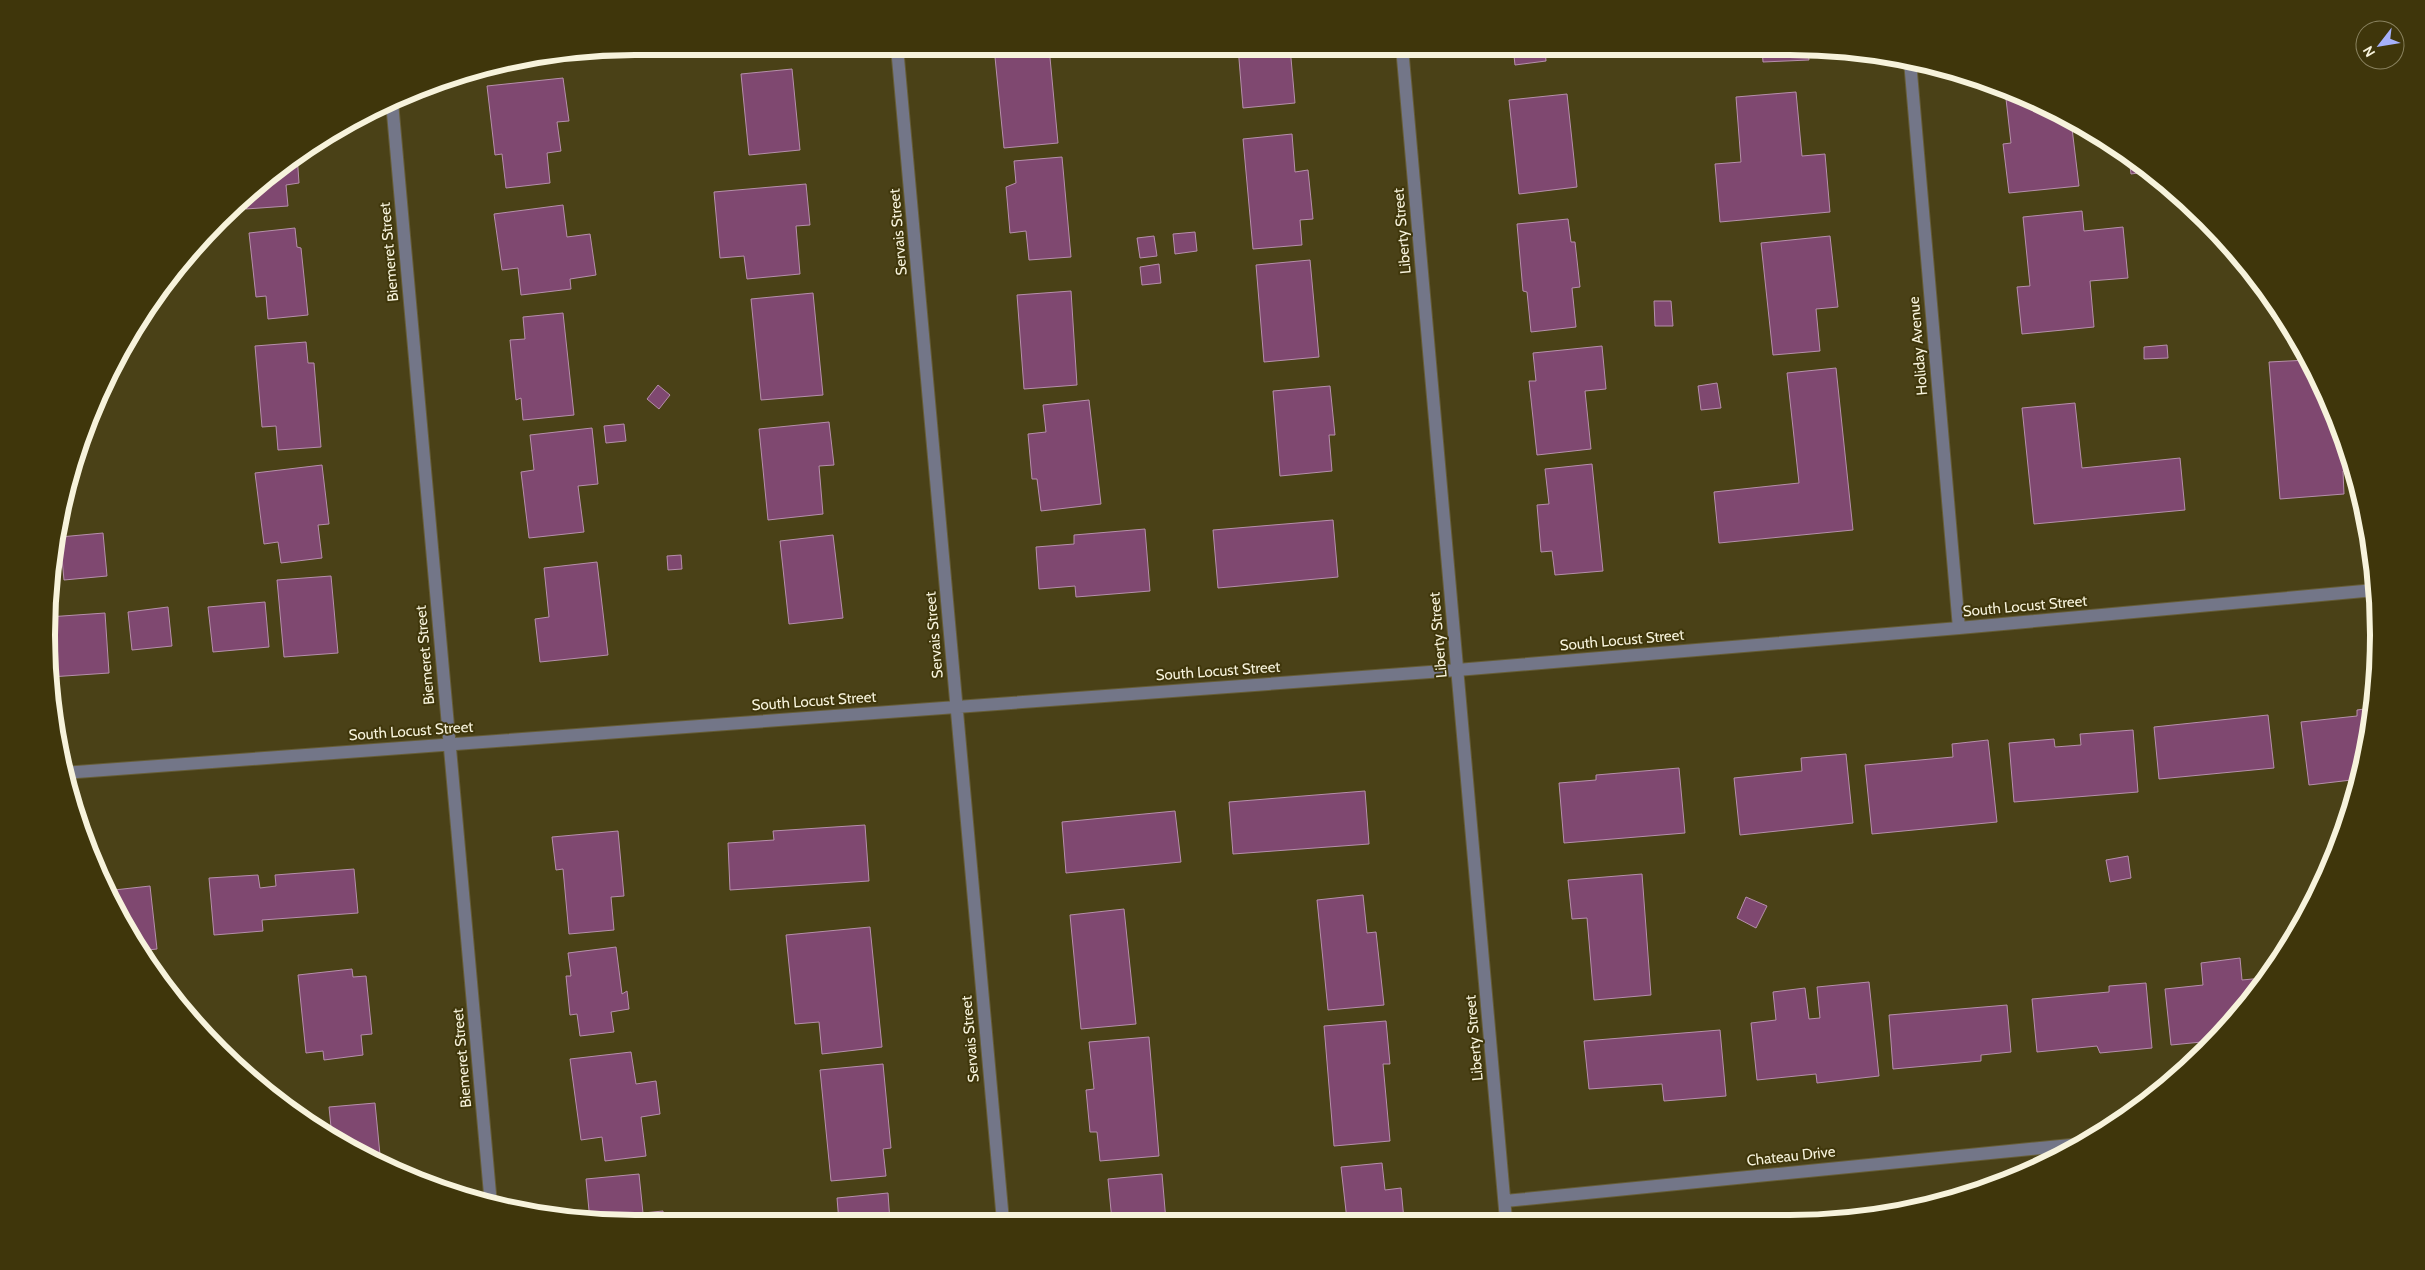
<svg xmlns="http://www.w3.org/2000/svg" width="2425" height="1270" viewBox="0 0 2425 1270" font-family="Cabin,sans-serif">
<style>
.building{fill:#7f4870;stroke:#b68fab}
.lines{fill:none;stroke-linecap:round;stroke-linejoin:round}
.minor-casing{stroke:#665d37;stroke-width:14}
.minor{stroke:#737688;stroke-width:12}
.labels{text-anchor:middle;stroke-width:4;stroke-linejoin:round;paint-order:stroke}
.street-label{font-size:15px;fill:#f7f3dc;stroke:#3f360b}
.rim{fill:none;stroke:#f7f3dc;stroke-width:6}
</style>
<rect width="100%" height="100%" fill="#4a4117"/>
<path class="building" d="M994,47H1049L1058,143L1004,148Z
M1238,47H1290L1295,103L1243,108Z
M1513,47H1545L1546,61L1515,65Z
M1762,47H1808L1809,60L1763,62Z
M533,56L534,65L492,68L491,65Z
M792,69L800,150L749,155L741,74Z
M563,78L569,121L557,122L561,151L547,153L550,183L506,188L502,154L495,155L487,86Z
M2005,90L2051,107L2071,120L2079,186L2009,193L2003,144L2011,143Z
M1796,92L1802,156L1825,154L1830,212L1720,222L1715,164L1741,162L1736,97Z
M1567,94L1577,187L1519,194L1509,100Z
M1292,134L1295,172L1308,170L1313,219L1300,220L1302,245L1253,249L1243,139Z
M297,154L299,183L286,185L288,206L246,209L245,197L276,168Z
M1062,157L1071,257L1029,260L1026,231L1010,233L1006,187L1016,183L1014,161Z
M2131,157L2149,168L2152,171L2131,174L2129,158Z
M806,184L810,225L796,226L800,274L747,279L744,256L720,258L714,192Z
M563,205L567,237L590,234L596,275L570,279L571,289L521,295L518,268L502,270L494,214Z
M2082,211L2084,231L2123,227L2128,278L2090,281L2094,327L2022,334L2017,287L2030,286L2023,217Z
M1568,219L1571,242H1575L1580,287L1572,288L1576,327L1531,332L1527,292L1523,291L1517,224Z
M295,228L297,247L301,248L308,315L268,319L266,296L256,297L249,233Z
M1195,232L1197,251L1175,254L1173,234Z
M1154,236L1157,256L1140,258L1137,238Z
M1830,236L1838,307L1816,309L1820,351L1773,355L1761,243Z
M1310,260L1319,357L1264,362L1256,265Z
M1159,264L1161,283L1142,285L1140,267Z
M1071,291L1077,385L1024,389L1017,295Z
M813,293L823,395L761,400L751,299Z
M2270,299L2282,316L2272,317Z
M1654,301H1671L1673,326H1655Z
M563,313L574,415L523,420L521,398L516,400L510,340L525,339L523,317Z
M306,342L308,363H314L321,447L278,450L276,426L262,427L255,346Z
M2167,345L2168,358L2144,359V347Z
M1602,346L1606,389L1585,391L1591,449L1537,455L1529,381H1536L1533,353Z
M2308,360L2346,443L2349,471H2343L2344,494L2280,499L2269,362Z
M1836,368L1853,530L1719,543L1714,492L1799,483L1787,373Z
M1717,383L1721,408L1701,410L1698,386Z
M658,385L670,395L659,409L647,399Z
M1330,386L1335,435H1329L1332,471L1280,476L1273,391Z
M1089,400L1101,504L1041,511L1037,479H1032L1028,434L1046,432L1043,405Z
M2075,403L2082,468L2180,458L2185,510L2034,524L2022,408Z
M829,422L834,465L819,466L823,514L768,520L759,429Z
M624,424L626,441L606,443L604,426Z
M592,428L598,484L578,486L584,532L529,538L521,472L534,470L530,435Z
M1592,464L1603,571L1555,575L1552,551L1541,552L1537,505L1549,504L1545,469Z
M322,465L329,524L318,525L322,558L281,563L278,542L264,544L255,473Z
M1333,520L1338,577L1218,588L1213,530Z
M1145,529L1150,591L1076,597L1075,586L1039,589L1036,547L1074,544V535Z
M103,533L107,576L64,580L60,537Z
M833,535L843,618L789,624L780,541Z
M681,555L682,569L668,570L667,556Z
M597,562L608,655L540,662L535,619L549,617L544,568Z
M331,576L338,653L284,657L277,580Z
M265,602L269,647L213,652L208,607Z
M168,607L172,646L132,650L128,612Z
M105,613L109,673L50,677L48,617Z
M2372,708L2360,779L2309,785L2301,722L2357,716V710Z
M2268,715L2274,768L2159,779L2154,727Z
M2133,730L2138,792L2014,802L2009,743L2054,739L2055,747L2081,745L2080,734Z
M1988,740L1997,822L1872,834L1865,765L1953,757L1952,744Z
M1846,754L1853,823L1740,835L1734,778L1802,771L1801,758Z
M1679,768L1685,833L1564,843L1559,783L1596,780V775Z
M1365,791L1369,844L1233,854L1229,802Z
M1175,811L1181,862L1066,873L1062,822Z
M865,825L869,881L730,890L728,843L774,840L773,831Z
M618,831L624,896L611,897L614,930L569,934L563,869L556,870L552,837Z
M2128,856L2131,878L2110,882L2106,860Z
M354,869L358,913L262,920L263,931L214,935L209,878L258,875L260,888L276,886L275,875Z
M1642,874L1651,995L1594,1000L1587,918L1572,919L1568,880Z
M150,886L157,949L139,951L105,891Z
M1363,895L1367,933L1376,932L1384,1005L1328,1010L1317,900Z
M1746,897L1767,906L1756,928L1737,918Z
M1124,909L1136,1024L1081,1029L1070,915Z
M870,927L882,1047L822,1054L819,1022L795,1024L786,935Z
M616,947L622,994L627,991L629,1009L611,1012L614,1032L580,1036L577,1014L570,1015L566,976H571L568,953Z
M2240,958L2242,980L2263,978L2232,1023L2212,1041L2171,1045L2165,989L2203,985L2201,963Z
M352,969L353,977L366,976L372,1034L361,1035L363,1055L324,1060L323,1051L306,1053L298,975Z
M1869,982L1879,1076L1817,1083L1816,1074L1757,1080L1751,1023L1776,1020L1773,992L1805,988L1809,1019L1820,1018L1817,987Z
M2146,983L2152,1048L2100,1053L2097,1046L2037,1052L2032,999L2109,992V986Z
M2007,1005L2011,1052L1981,1055V1061L1893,1069L1889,1015Z
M1386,1021L1390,1064H1383L1390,1141L1334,1146L1324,1026Z
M1720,1030L1726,1096L1664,1101L1662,1084L1589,1089L1584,1041Z
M1149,1037L1159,1156L1100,1161L1097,1132H1090L1086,1090L1094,1089L1089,1042Z
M631,1052L636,1084L656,1081L660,1114L641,1117L646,1156L605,1161L602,1137L581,1140L570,1059Z
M883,1064L891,1148L883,1149L886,1176L831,1181L820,1070Z
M375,1103L381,1165H379L332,1137L329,1107Z
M1382,1163L1385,1190L1401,1188L1404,1220H1347L1341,1167Z
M639,1174L643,1213L663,1211L664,1222L590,1221L586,1179Z
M1162,1174L1166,1221H1112L1108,1179Z
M888,1193L890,1222H839L837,1198Z"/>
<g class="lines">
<defs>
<path id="minor" d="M897,47L1003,1221
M1402,47L1506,1220
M1910,61L1959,628
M392,102L491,1205
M63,773L1457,670L1959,628L2375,590
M1505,1201L2081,1144"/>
</defs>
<use href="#minor" class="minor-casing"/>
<use href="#minor" class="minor"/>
</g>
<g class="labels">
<g class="street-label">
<text transform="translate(1402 231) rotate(-95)" y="5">Liberty Street</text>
<text transform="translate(898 232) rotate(-95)" y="5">Servais Street</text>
<text transform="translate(389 252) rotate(-95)" y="5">Biemeret Street</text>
<text transform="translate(1918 346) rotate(-95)" y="5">Holiday Avenue</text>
<text transform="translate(2025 606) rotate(-5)" y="5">South Locust Street</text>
<text transform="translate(934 635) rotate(-95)" y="5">Servais Street</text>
<text transform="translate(1438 635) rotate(-95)" y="5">Liberty Street</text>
<text transform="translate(1622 640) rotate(-5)" y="5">South Locust Street</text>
<text transform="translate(425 655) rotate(-95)" y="5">Biemeret Street</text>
<text transform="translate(1218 671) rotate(-4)" y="5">South Locust Street</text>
<text transform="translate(814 701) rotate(-4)" y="5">South Locust Street</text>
<text transform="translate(411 731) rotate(-4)" y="5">South Locust Street</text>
<text transform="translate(1474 1038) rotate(-95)" y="5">Liberty Street</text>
<text transform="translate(970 1039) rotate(-95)" y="5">Servais Street</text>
<text transform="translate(462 1058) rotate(-95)" y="5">Biemeret Street</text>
<text transform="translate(1791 1156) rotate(-6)" y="5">Chateau Drive</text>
</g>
</g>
<path d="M0 0H2425V1270H0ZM635 55H1790A580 580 0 0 1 2370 635V635A580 580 0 0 1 1790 1215H635A580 580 0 0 1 55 635V635A580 580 0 0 1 635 55Z" fill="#3f360b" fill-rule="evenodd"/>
<path class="rim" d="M635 55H1790A580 580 0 0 1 2370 635V635A580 580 0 0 1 1790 1215H635A580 580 0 0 1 55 635V635A580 580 0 0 1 635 55Z"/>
<g transform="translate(2380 45) rotate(239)"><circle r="24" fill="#3f360b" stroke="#89825f"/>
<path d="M0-4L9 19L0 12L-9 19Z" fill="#a6b1fc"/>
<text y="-8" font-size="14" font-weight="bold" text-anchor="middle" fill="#f7f3dc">N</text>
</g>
</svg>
